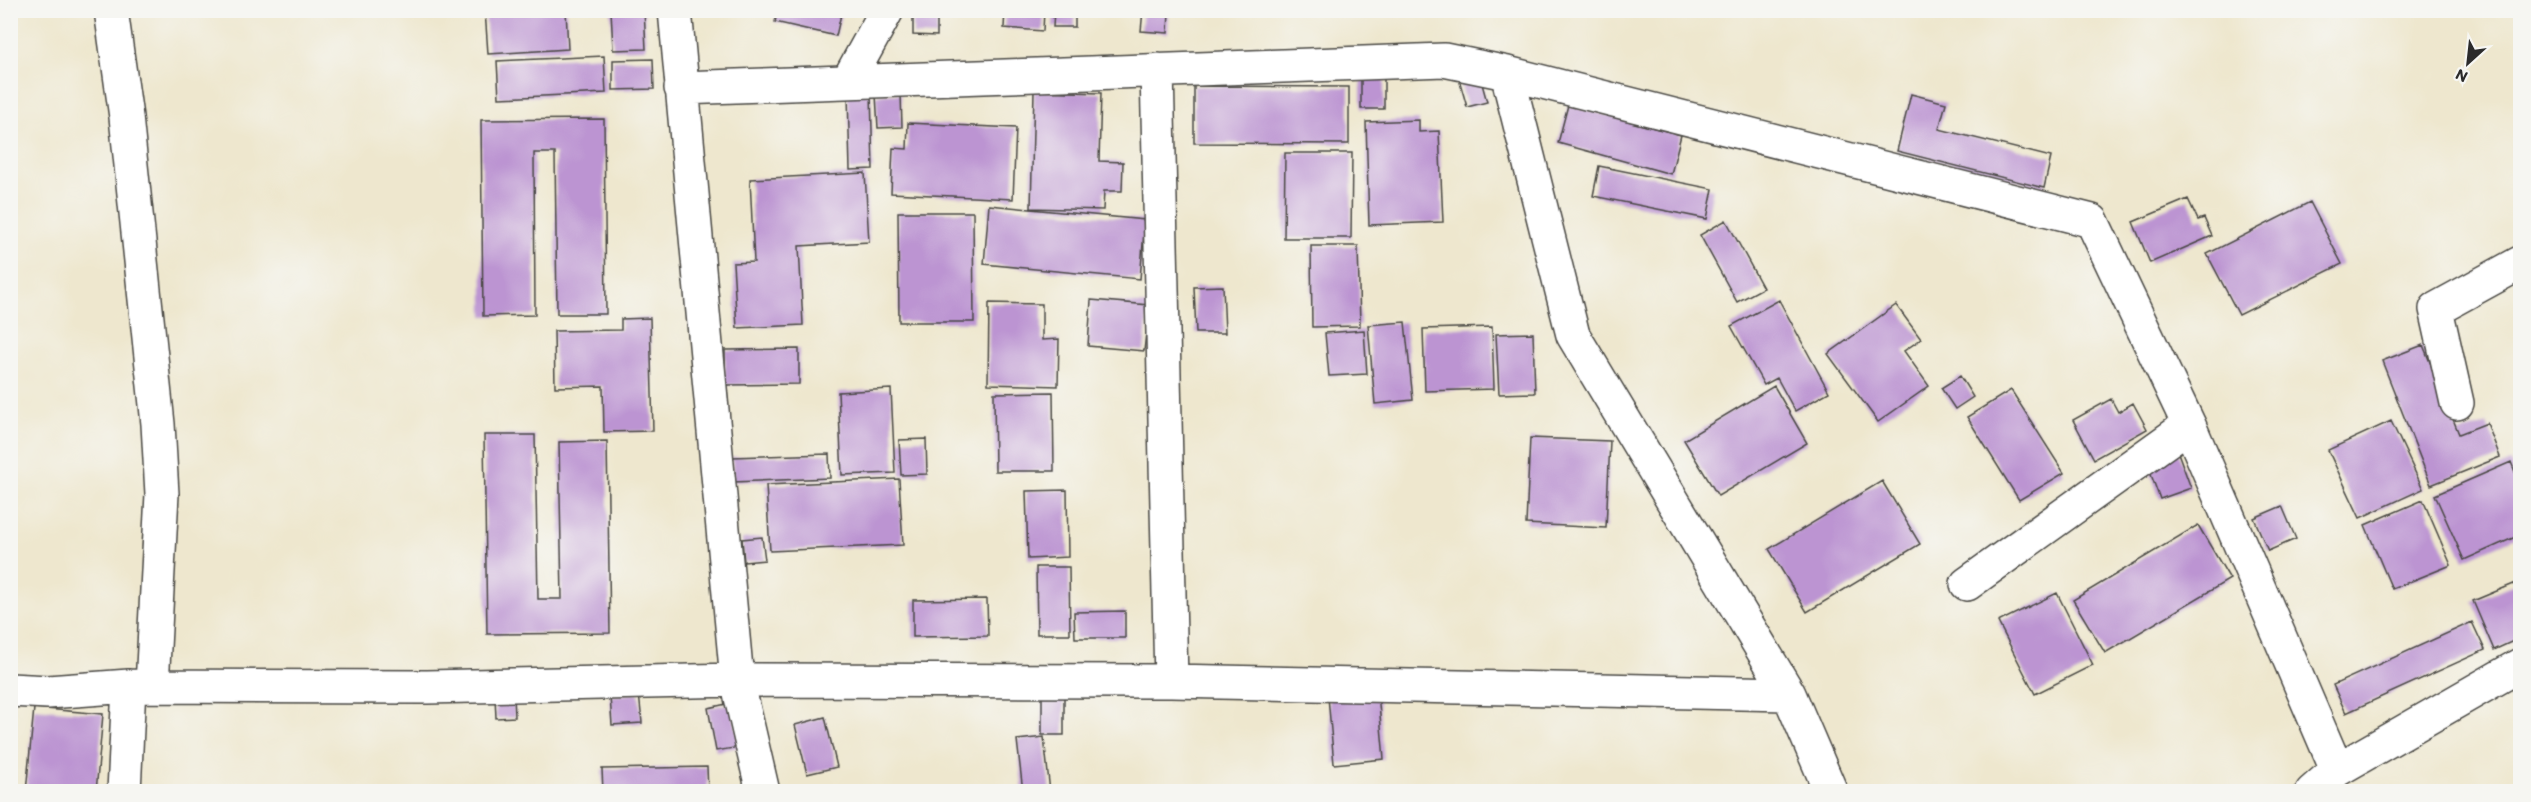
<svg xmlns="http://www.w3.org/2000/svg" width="2531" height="802" viewBox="0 0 2531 802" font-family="Itim,sans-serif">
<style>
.building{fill:#bc94d2}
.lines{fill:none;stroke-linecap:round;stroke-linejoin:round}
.minor-casing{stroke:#484743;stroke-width:36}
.minor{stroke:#fff;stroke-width:33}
</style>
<rect width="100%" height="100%" fill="#f6f6f2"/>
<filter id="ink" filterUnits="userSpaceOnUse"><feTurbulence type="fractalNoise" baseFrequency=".0167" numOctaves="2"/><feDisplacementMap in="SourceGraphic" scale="12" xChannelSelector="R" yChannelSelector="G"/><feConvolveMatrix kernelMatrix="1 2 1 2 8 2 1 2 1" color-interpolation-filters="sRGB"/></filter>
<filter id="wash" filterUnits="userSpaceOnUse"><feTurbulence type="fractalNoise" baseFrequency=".008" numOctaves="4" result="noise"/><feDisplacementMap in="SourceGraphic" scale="24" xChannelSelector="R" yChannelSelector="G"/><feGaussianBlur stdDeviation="1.35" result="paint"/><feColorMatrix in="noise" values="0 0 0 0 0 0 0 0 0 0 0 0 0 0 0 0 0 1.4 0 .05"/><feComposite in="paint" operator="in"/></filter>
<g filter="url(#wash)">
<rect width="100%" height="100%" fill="#eee7ce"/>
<g id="blocks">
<path class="building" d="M485,10H566L568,49L488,54Z
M611,10H644L646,49L613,50Z
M778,10H842L836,36L775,22Z
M913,10H937V36L913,35Z
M1005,10H1044L1043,31L1004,28Z
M1054,10H1075V27H1053Z
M1143,10H1169L1168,33L1141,31Z
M604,56L606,93L499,98L497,61Z
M653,59L654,89L613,90V60Z
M1479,73L1487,102L1467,107L1459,79Z
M1361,78H1384V109H1361Z
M1194,86L1349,87V144L1194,143Z
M1034,91L1101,93L1099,161L1123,162L1122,191H1104L1103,210L1031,208Z
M871,93L873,169L850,170L848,94Z
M901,94L902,127L878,128L876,95Z
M1911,94L1946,103L1939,129L2051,157L2044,188L1897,151Z
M1568,105L1681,135L1671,174L1558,143Z
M604,119L606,314H557L555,153H534L535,315L483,316L481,120Z
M1419,120V132L1439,131L1443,222L1369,225L1366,122Z
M908,123L1016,128L1013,199L891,193L893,148L907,149Z
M1285,153H1352L1351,238H1284Z
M1599,166L1713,189L1707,219L1593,196Z
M865,173L869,242L799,246L803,325L737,328L733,263L754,262L750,179Z
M2188,199L2198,220L2204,218L2212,236L2150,263L2133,222Z
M2310,202L2342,264L2239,315L2207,254Z
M989,205L1145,220L1140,279L984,264Z
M898,212H973L974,322H899Z
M1726,220L1763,288L1737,302L1700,235Z
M1311,246H1358L1360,326L1312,327Z
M1223,286L1225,333H1196L1194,287Z
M1091,300L1149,305L1144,351L1088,346Z
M1779,300L1829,392L1795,411L1777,378L1764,385L1731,326Z
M989,303L1042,304V340L1059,339L1058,386L988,384Z
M1896,305L1921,339L1904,351L1929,386L1878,422L1828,354Z
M650,318L653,431L604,432L603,386L555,387L554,331L621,330V319Z
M1405,322L1413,400L1375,404L1368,325Z
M1492,327L1494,389L1425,391L1423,329Z
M1364,330L1367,374L1329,376L1325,333Z
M1533,333L1535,393L1499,394L1496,334Z
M2423,345L2459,434L2487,423L2500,457L2431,485L2382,361Z
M799,349V384L725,385V350Z
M1960,376L1973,397L1955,409L1941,388Z
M1774,386L1807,443L1718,496L1684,440Z
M891,389L895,473L842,475L838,392Z
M2011,390L2064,473L2019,500L1967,417Z
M1053,392L1054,471H995L994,393Z
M2111,399L2118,412L2133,403L2147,429L2094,459L2073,420Z
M2391,421L2423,489L2360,518L2328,450Z
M484,435H535L538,599H562L559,442L607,441L610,633L487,634Z
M1530,438L1610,441L1606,528L1526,524Z
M926,439L927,474L901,475L899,440Z
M2177,450L2191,488L2160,499L2146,461Z
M829,454L830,478L733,482L732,457Z
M2511,462L2520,484V535L2464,560L2435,495Z
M899,479L903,545L770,551L766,485Z
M1882,481L1920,544L1807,612L1769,549Z
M1067,490L1068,557L1028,559L1026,491Z
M2423,500L2451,565L2392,589L2365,525Z
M2282,506L2296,539L2268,551L2254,518Z
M2198,525L2230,579L2105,653L2073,600Z
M762,537L765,560L744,562L742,539Z
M1036,567H1069L1070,634H1037Z
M2516,583L2520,593V638L2494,650L2473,601Z
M2057,593L2093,665L2035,694L1998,622Z
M987,599L988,636L913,637V600Z
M1125,611V638H1075L1074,612Z
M2472,622L2485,650L2346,713L2333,685Z
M639,693L642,723L612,725L610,696Z
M1042,693H1064V735H1042Z
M1378,693L1384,759L1334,764L1328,697Z
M514,696L515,717L496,718L495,697Z
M731,703L740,747L716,751L708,708Z
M34,708L103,714L96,792H26Z
M825,717L837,767L807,774L795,725Z
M1044,737L1050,792H1023L1017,740Z
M707,767L708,792H603L602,769Z"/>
</g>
</g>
<g filter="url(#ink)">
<use href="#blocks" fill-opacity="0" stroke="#484743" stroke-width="1.5"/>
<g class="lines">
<defs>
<path id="minor" d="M111,10L126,117L158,424L162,494L152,686
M675,10L737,680L763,792
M1157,70L1171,681
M1507,73L1573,335L1789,694
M848,81L887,10
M681,88L1444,60L1507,73L2092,221L2189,425L2337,770
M2457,403L2436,309L2520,263
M1967,584L2189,425
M10,690L48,692L129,686L427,687L737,680L1171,681L1789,694L1831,792
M124,792L129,686
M2312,792L2337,770L2520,665"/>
</defs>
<use href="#minor" class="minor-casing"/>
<use href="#minor" class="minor"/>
</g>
</g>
<rect width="2531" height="802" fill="none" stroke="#f6f6f2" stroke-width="36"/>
<g transform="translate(2468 63) rotate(207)" stroke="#f6f6f2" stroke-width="4.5" paint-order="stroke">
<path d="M0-4.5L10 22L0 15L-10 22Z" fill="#2b2b2b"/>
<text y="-9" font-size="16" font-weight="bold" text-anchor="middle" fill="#2b2b2b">N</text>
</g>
</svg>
